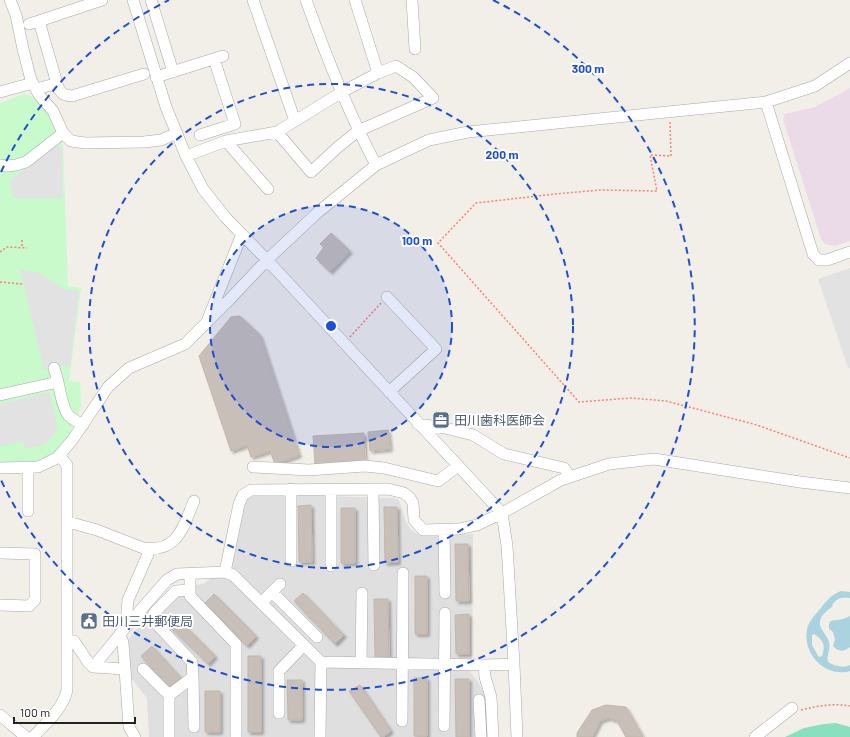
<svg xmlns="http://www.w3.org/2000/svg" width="850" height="737" viewBox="0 0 850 737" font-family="Barlow,'Noto Sans JP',sans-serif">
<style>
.residential{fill:#e0dfdf}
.industrial{fill:#ebdbe8}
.park{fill:#c8facc}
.pitch{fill:#88e0be}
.parking{fill:#e2e2e2}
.water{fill:#aad3df;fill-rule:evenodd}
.building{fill:#c7bfb8;stroke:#c4b6ab;filter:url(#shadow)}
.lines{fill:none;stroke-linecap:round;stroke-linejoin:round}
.minor-casing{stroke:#a9a9a9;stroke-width:12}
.path{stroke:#fa8072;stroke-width:1.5;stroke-dasharray:2 2;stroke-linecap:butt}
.minor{stroke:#fff;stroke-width:11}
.ring{fill:none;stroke:#1d4ed8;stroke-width:2;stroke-dasharray:7 5}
.labels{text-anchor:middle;stroke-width:4;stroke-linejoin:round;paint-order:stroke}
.service-label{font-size:13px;fill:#4e5e75;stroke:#fff;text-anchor:start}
.centre{fill:#1d4ed8;stroke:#fff;stroke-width:2}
.ring-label{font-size:12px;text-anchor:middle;font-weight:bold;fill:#1d4ed8;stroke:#fff;stroke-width:4;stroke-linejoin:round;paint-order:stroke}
</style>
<defs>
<filter id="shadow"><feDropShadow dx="2.5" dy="2.5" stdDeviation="1" flood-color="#0004"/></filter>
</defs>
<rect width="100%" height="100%" fill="#f2efe9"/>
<path class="residential" d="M252,494L393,498L399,500L406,522L411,530L421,536L473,534L472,659L471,673L478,682L485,695L490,737H149L147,698L123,668V646L167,592L187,586L203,584L226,567L241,499Z"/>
<path class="industrial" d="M850,88V241L835,246L825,244L821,239L783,119L785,114L815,107Z"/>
<path class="park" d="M24,94L31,96L47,112L55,124L63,147L68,286L81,288L69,381L80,382L81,407L68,437L52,455L42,460L12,464H0V103Z"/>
<path class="pitch" d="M836,723L850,727V737H785L804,728L824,724Z"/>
<path class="parking" d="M56,147H62L63,198H13L11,187L9,181L53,148Z
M850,268V368H848L818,279Z
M20,270L38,272L66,290L79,291L70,366H63L44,370Z
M46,393H50L58,429L46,444L25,449L23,441L0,446V404Z"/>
<path class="water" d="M841,591L850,592V598C841,597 837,598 832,605L833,606C824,613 815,620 823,631C825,635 828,638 829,642C832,654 819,662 838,666C842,667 846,667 850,665V671C846,673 842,672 838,672C818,670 803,649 807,629C809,621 815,615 820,609C827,600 831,595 841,591ZM814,634C823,640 826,644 822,656L820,657L818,656L812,645V635Z
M850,616V647C844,652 838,652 833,646L835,639L833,632L829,629C829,621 829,621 836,620C841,620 846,618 850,616Z"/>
<path class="building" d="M331,233L350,251L330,272L316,258L324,247L320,244Z
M240,316L260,335L299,455L275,464L270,451L251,457L247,445L231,451L199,356L231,317Z
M388,430L390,449L370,451L368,432Z
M364,433L365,462L315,465L313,436Z
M311,505L312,562H299L298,506Z
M384,507H397L398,562L385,563Z
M341,508H355V563H341Z
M455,544H468L469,601H456Z
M415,576H427V634H415Z
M303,593L344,635L335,644L294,601Z
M214,594L256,636L247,646L205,603Z
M374,599H388L389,657H375Z
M173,614L215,656L208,664L165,622Z
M469,614V654H456L455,615Z
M152,646L181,678L169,688L141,656Z
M248,656H261V732H248Z
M414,678H427V736H414Z
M455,679H469V737H456Z
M287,680H302V720H288Z
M360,685L391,731L383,737H381L349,691Z
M205,691H220V732H205Z
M606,705L626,707L643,737H626L617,721L608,718L600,721L592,737H577V733L592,710Z"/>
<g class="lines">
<defs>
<path id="minor" d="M10,0L16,15L23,49L31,80L39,95L53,111L63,133L71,141L85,143L144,142L161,140L177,133
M133,0L166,107L186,156L203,189L226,218L267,260L502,513L507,546L514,664L517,737
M151,0L173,72
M253,0L295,121
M306,0C326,56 348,112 376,165
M412,0L415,49
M39,21L102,0
M29,24L39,21L58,87
M156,77L223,56
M36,89L51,85L58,87C62,95 64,95 72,96L144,74
M0,92L33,83
M766,102L813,254L819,260H827L850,252
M277,132L311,172L338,147L358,131L433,98L413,77L396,66L378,73
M200,135L235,124L214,59
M226,141L268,189
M186,156L226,141L277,132L342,92L378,73L355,0
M0,165L7,166L16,165L26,162L63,133
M387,297L436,349L389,392
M208,319L242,234
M54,368L58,382
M0,395L58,382C60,391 63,410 69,416C73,420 78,422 83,425
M418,424L445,428L473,435L504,454L564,468L570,477
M28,467V511
M253,467L309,470L365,466L384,468L438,481L458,466
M0,468L38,467L57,458L73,439L108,387L129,368L185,344L229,300L267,260L317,213L376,165L429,140L468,132L766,102L815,86L850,63
M291,489V561
M331,489V566
M373,489L374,565
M68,522L97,530L143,548C178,553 183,527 194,501
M444,529L445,593
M0,553L35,554V600L29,606L0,605
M225,572L239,504L243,495L251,490L388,489L404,493L410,498L413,503L414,520L423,530L459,529L477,525L502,513L561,480L609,464L654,459L800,482L850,488
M190,574V596L236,644V737
M190,590L176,591L155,612L152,617L153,620L192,662L193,677
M272,592L317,637
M261,603L280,584
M131,621L127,616V610L128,600L148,554L149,549
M120,634L123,643L125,669
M68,641H74L88,662L93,667L125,669L129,727L135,737
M361,662L362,593
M484,665L485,677L491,697L493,737
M93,667L131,621L167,580L177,574L225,572L233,575L321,662L484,665L514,664
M143,669L169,695V737
M169,695L193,677L194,727
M479,700L481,737
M279,713V671L304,645
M0,715L26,737
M402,721L403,573
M444,726L445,613
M33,737C46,723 63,709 67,690V465L59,455
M320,737L321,662
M755,737L792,708"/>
</defs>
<use href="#minor" class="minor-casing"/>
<path class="path" d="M670,122L671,156L650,155L657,191L600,190L555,194L476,203L438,243L579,402L631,398L666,401L757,425L850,458
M22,240V248
M0,252L7,247L27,248
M0,282L22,284
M350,337L381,303
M801,710C817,706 833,703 850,706"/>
<use href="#minor" class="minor"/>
</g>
<circle cx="331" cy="326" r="121" fill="#1d4ed8" fill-opacity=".12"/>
<g class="ring">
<circle cx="331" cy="326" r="121"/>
<circle cx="331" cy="326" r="242"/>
<path d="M1 172A364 364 0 0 1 169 0M493 0A364 364 0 1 1 1 480"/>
</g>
<defs>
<symbol id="office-square" viewBox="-11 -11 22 22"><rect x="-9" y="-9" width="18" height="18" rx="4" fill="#5c6f8a" stroke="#fff"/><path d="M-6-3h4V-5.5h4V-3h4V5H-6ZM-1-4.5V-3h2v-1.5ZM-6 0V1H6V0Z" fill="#fff"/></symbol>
<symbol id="civic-square" viewBox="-11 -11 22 22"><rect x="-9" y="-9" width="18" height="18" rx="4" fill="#5c6f8a" stroke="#fff"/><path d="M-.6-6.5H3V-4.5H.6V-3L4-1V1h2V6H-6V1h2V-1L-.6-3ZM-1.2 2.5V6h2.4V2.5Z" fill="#fff"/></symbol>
</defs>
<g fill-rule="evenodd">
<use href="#office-square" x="431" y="410" width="20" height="20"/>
<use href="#civic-square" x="79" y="611" width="20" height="20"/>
</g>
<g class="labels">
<g class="service-label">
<text x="454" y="425">田川歯科医師会</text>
<text x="102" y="626">田川三井郵便局</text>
</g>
</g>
<circle cx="331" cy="326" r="6" class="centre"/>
<g class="ring-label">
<text x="588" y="73">300 m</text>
<text x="502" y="159">200 m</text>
<text x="417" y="245">100 m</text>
</g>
<path d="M14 717v6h121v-6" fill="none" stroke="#222222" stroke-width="2"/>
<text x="20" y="717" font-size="12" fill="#222222" stroke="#ffffff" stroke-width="3" paint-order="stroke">100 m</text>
</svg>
